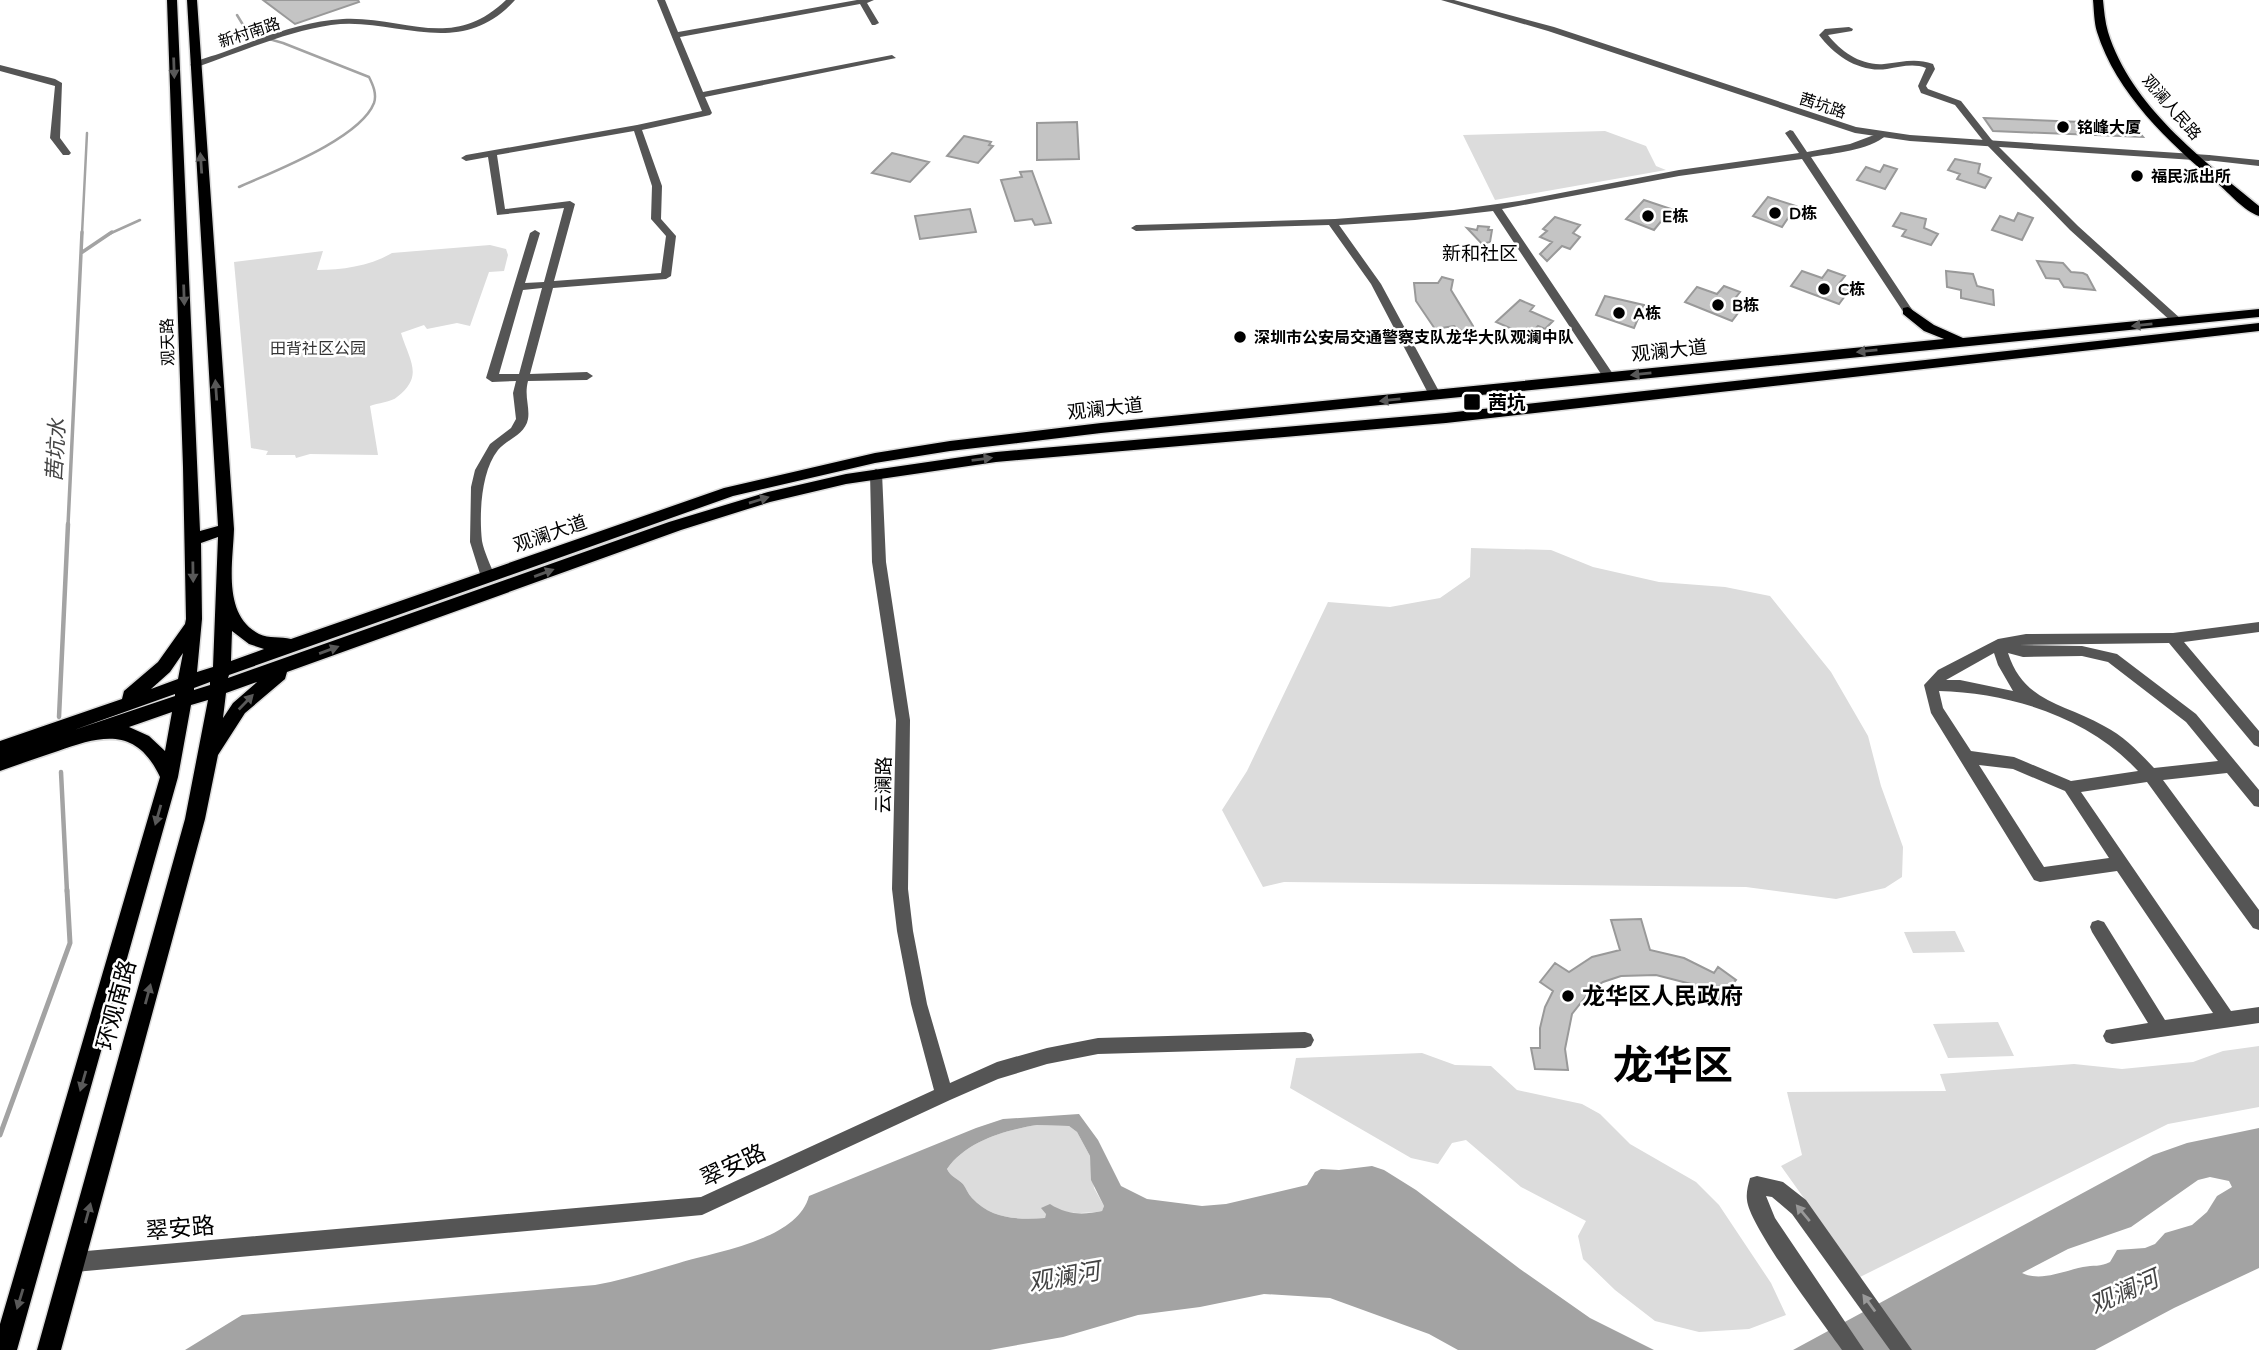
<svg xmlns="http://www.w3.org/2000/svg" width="2259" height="1350" viewBox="0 0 2259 1350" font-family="'Varela Round','Noto Sans SC',sans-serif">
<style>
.green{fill:#dcdcdc}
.water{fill:#a3a3a3;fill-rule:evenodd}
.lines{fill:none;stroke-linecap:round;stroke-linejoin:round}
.stream-far3{stroke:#a3a3a3;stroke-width:2.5}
.stream-far2{stroke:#a3a3a3;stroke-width:3.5}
.stream-far1{stroke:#a3a3a3;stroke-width:4.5}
.stream{stroke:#a3a3a3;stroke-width:5}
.building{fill:#c4c4c4;stroke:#999;stroke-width:2}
.primary-casing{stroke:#dbdbdb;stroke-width:3}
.minor{fill:#555;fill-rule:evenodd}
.tertiary{fill:#555;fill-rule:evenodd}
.primary{fill:#000;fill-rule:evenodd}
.oneway{fill:#595959}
.oneway2{fill:#999}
.poi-dot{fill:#000;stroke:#fff;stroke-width:2.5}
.labels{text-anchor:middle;stroke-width:5;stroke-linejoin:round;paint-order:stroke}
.far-street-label{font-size:16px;fill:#000;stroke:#fff}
.far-poi-label{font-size:16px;font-weight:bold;fill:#000;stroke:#fff;text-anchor:start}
.far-park-label{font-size:16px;fill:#333;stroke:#fff}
.far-quarter-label{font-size:19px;fill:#000;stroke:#fff}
.street-label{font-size:19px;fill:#000;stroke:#fff}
.poi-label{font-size:19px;font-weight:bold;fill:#000;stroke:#fff;text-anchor:start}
.water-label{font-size:21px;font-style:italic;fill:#444;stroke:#fff}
.near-poi-label{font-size:23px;font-weight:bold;fill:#000;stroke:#fff;text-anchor:start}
.near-street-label{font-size:23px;fill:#000;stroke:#fff}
.near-water-label{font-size:24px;font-style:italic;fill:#444;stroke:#fff}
.near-town-label{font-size:40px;font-weight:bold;fill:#000;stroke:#fff}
</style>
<rect width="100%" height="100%" fill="#fff"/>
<path class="green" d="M1605,131L1646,146L1656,166L1666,170L1495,200L1463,135Z
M490,245L506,249L508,255L504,271L489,272L470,326L457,323L427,329L424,325L401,333C410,362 424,376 397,397C392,402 377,403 370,406L378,455L310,454L296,458L295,455H266L268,451L251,448L234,262L323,251L317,270C342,270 370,266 392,253Z
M1471,548L1551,550L1593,567L1659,582L1725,587L1770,596L1831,672L1868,736L1881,786L1903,847L1902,877L1885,888L1836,899L1746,887L1284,882L1263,887L1222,810L1247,771L1328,602L1390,607L1440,598L1470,577Z
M1955,931L1965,952L1913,953L1904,932Z
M1998,1022L2014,1056L1948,1058L1933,1024Z
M2259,1046V1107L2168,1124L1860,1277L1781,1166L1802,1155L1787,1092L1946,1091L1940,1074L2074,1064L2122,1069L2193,1062L2223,1051Z
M1422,1053L1455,1065L1491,1066L1517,1090L1582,1104L1600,1114L1630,1144L1696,1182L1719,1205L1771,1283L1786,1315L1749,1329L1699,1332L1655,1321L1615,1290L1583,1259L1578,1236L1586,1221L1521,1187L1466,1140L1452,1143L1438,1164L1411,1158L1290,1088L1296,1058Z
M1037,1125L1069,1126L1077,1132L1090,1156L1094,1188L1104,1206L1102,1211C1083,1215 1065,1211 1046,1214L1045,1218C1018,1220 991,1219 972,1198C968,1194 966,1188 963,1184C957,1178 951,1177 947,1169C966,1141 1006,1130 1037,1125Z"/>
<path class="water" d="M1079,1114L1098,1140L1121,1186L1147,1199L1202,1206L1226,1204L1307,1185L1315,1172L1321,1169L1339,1170L1372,1166L1384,1170L1416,1190L1520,1269L1590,1318L1654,1350H1458L1429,1334L1330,1298L1264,1294L1200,1307L1138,1315L1063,1337L990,1350H185L242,1315L595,1285C624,1280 651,1271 679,1263C715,1252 798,1240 809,1196L976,1128L1003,1119ZM1037,1125L1069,1126L1077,1132L1090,1156L1091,1180L1104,1206L1102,1211C1083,1215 1067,1215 1050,1204L1041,1208L1046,1214L1045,1218C1018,1220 991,1219 972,1198C968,1194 966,1188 963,1184C957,1178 951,1177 947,1169C966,1141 1006,1130 1037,1125Z
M2259,1128V1268L2174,1308L2095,1350H1793L2153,1155L2187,1143ZM2210,1177L2229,1181L2232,1187L2217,1196L2207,1212L2192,1225L2165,1233L2155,1244L2145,1248L2117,1250L2110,1262C2101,1267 2093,1265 2083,1267C2063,1271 2041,1282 2022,1273L2068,1249L2131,1227L2198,1180Z"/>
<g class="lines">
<path class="stream-far3" d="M237,15L248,33L283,43L369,77C373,85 377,94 374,103C360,139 272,172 239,187
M82,234L87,133
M109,234L140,220"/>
<path class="stream-far2" d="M81,253L82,232
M68,525L81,253L112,232"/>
<path class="stream-far1" d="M59,717L68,524
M61,772L67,892"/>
<path class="stream" d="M0,1135L70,943L67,890"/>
</g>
<path class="building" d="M263,0H358L359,2L295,24Z
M1984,118L2132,124L2143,137L1993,131Z
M1077,122L1079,159L1037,160V123Z
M964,136L991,142L989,145L993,146L978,163L947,156Z
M892,153L929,162L910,182L872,173Z
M1955,159L1980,164L1978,173L1991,178L1985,188L1957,179L1960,174L1948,170Z
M1884,165L1897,169L1885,189L1857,180L1866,167L1880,172Z
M1032,171L1051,223L1035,225L1032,219L1015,221L1001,180L1022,177L1020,172Z
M1768,197L1796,206L1782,227L1753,216Z
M1644,200L1671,209L1654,230L1626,219Z
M970,209L976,232L920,239L915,216Z
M1901,213L1926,219L1924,228L1938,234L1931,245L1902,236L1906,230L1893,226Z
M2018,213L2033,218L2022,240L1992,230L2000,216L2014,221Z
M1555,217L1580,225L1573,233L1580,237L1570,249L1562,246L1547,261L1540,254L1552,242L1540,237L1547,231L1543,229Z
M1478,226L1489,227L1488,230H1492L1490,242L1482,244L1467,228L1477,230Z
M2037,261L2063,263L2071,272L2083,273L2087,275L2095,290L2064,287L2059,279L2046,278Z
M1828,270L1845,276L1838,285L1850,289L1839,304L1791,286L1802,271L1822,278Z
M1946,271L1973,274L1977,286L1993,290L1994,305L1961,298V290L1947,287Z
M1442,277L1453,280L1451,290L1473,326L1464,332L1454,326L1435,329L1416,301L1414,283H1438Z
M1724,286L1740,292L1733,301L1744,305L1732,321L1685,302L1697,287L1717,294Z
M1605,296L1644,305L1634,328L1596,315Z
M1520,300L1534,306L1530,311L1553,321L1545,329L1538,326L1528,336L1496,322Z
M1641,919L1650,950L1684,958L1714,973L1718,967L1736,980L1719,1000L1691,984L1656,975L1621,976L1603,982L1591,990L1572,1014L1565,1049L1568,1070L1535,1069L1531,1048H1540V1028L1545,1007L1553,991L1540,982L1555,963L1569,972L1592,957L1620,950L1611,920Z"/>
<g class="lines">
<defs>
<path id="primary" d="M167,0H177L200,531L218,526L187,0H197L234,529C233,563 222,615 259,634C269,639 281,636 291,639L724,488L875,453L950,441L1101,423L1944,339L1924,331L1903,314V308L1908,307L1934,325L1963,338L2259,309V317L1101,433L950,451L875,463L733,496L229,675L228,678L669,522L768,492L846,474L996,452L1446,413L2259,323V331L1446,423L996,462L846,484L770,502L681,530L287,672L285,679L245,713L218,755L205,819L61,1350H37L185,819L208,700L191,705L178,777L17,1350H0V1324L160,777C136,726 101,736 58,751C38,758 19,764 0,771V741L122,699L124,691L158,662L185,624L186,619L183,467ZM218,537L213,667L197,672L202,619L201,543ZM232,631L249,644L264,649L231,661ZM183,653L178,679L151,689L170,672ZM210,682V685L194,690V688ZM257,682L233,703L223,718L226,693ZM175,694V696L74,730ZM172,712L165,751L149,736L129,727Z
M2093,0H2103C2104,10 2105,22 2108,32C2131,106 2202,159 2259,206V216C2244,211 2229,193 2217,183C2169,143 2116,93 2097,32C2094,22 2094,10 2093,0Z"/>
</defs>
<use href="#primary" class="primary-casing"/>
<path class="minor" d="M506,0H515C459,62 395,16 331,25C285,32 241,52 197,67L190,65C199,59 213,56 224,52C262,38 302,21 343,19C404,16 452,52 506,0Z
M657,0H665L678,32L857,0H874L867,3L879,23L875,25H872L860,4L680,37L703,92L892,55L896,58L705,97L712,113L710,115L642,130L662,186L661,219L676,236L671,276L666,279L553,288L530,374L587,372L593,376L587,380L528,381C524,396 530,407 528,419C525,435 507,439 498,450C481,471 479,514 482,541C484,552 491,566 495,577L488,582L481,577L470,542L471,487L475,470L490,444L511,428L516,419L513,393L516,381L492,382L486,378L530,233L535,230L540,233L525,283L544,282L564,208L497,215L488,157L466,161L461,158L466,155L637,125L702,111ZM634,131L652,186L651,219L666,236L661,273L554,281L575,204L570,201L505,209L497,155ZM542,288L519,374H499L523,290Z
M1849,27L1853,29L1852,31L1828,35C1841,52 1862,66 1884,64C1902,62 1916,58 1933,64L1935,69L1926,86L1928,89L1961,101L1991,139L2078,226L2181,319V323H2173L2070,230L1985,143L1955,105L1921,93L1918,86L1926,68C1913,63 1900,67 1887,69C1860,73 1835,56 1819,35L1825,29Z
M0,65L55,79L62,83L60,138L71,153L69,155H63L50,138L55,86L0,71Z
M1790,130L1793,131L1807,152L1850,144L1882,132L1887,135C1867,151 1835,153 1811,157L1913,311L1912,313H1904L1802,159L1679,176L1502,209L1615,377L1609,381L1605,380L1493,211L1415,220L1339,225L1381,284L1441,395L1435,399L1429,395L1371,284L1329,225L1136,231L1131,228L1136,225L1335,219L1454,210L1519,201L1679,170L1799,153L1785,133Z
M2209,155L2259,160V166L2206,160L2204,158Z
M876,469L882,473L886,562L910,720L908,889L913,931L927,1004L950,1083L997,1062L1047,1048L1098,1038L1305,1032L1311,1034L1314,1040L1311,1046L1305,1048L1098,1054L1047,1064L998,1079L950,1100L702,1215L75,1272L68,1269L65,1262L68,1255L75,1252L701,1197L934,1090L911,1004L897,931L892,889L896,720L872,562L870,473Z
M2259,622V632L2184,642L2259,731V747L2254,745L2169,643L2019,645L2082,646L2117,654L2196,714L2259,790V807L2254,806L2227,773L2163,780L2259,910V930L2253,928L2147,782L2081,792L2231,1011L2259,1007V1023L2112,1044L2106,1042L2103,1036L2106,1030L2148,1023L2092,932L2090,927L2092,922L2098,920L2104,922L2165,1020L2213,1013L2117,871L2040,882L2034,880L1931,713L1924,685L1938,670L1998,639L2026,634L2173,633ZM1994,653L1998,665L2013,691L1960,680H1946ZM2008,653L2023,657L2082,656L2108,662L2186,722L2218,761L2154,768C2139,752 2124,736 2104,726C2064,703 2024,703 2008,653ZM1939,691C2011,693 2088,717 2138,771L2071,781L2014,757L1971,751L1943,708ZM1979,765L2013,769L2065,791L2109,858L2044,867Z
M1757,1176L1783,1182L1806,1200L1912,1350H1890L1792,1214L1772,1197L1766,1196L1775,1218L1864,1350H1842C1823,1323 1749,1226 1747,1200C1746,1193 1748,1185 1750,1178Z"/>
<path class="tertiary" d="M1441,0H1454L1554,27L1856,127L1910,135L2209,155L2214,158L2209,161L1910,141L1855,133L1548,31Z"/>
<use href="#primary" class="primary"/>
</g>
<defs><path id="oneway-solid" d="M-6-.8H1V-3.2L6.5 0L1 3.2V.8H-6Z" transform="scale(1.75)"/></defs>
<g class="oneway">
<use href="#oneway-solid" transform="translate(174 68) rotate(88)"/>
<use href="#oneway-solid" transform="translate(201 163) rotate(-94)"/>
<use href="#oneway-solid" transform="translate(184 295) rotate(88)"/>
<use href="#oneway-solid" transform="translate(2142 325) rotate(174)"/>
<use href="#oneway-solid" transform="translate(1867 351) rotate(174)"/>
<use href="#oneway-solid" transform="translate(1641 374) rotate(174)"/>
<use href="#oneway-solid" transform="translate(216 390) rotate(-94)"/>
<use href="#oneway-solid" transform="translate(1390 400) rotate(174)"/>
<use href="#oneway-solid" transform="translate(982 459) rotate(-7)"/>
<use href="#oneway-solid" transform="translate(759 500) rotate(-17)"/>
<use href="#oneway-solid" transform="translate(193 572) rotate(89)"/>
<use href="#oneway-solid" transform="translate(544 573) rotate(-20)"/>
<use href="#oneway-solid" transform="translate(329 650) rotate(-20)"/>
<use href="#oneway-solid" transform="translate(246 702) rotate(-46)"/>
<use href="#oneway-solid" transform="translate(158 815) rotate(106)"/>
<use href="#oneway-solid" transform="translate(148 994) rotate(-75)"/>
<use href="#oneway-solid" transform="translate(83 1081) rotate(106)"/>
<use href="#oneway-solid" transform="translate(88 1213) rotate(-75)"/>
<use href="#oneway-solid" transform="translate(20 1299) rotate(107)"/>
</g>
<g class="oneway2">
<use href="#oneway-solid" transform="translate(1803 1213) rotate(-130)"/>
<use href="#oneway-solid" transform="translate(1869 1303) rotate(-126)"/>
</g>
<g class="poi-dot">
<circle cx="2063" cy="127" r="7"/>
<circle cx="2137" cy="176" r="7"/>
<circle cx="1775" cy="213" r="7"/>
<circle cx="1648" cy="216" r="7"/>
<circle cx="1824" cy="289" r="7"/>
<circle cx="1718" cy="305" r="7"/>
<circle cx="1619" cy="313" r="7"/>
<circle cx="1240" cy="337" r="7"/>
<rect x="1463" y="393" width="18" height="18" rx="3.5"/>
<circle cx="1568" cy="996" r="7"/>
</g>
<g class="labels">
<g class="far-street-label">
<text transform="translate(249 32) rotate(-18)" y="6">新村南路</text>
<text transform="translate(1823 105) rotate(18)" y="6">茜坑路</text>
<text transform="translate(2172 107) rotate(49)" y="6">观澜人民路</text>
<text transform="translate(167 342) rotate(-92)" y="6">观天路</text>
</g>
<g class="far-poi-label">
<text x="2077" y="133">铭峰大厦</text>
<text x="2151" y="182">福民派出所</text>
<text x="1789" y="219">D栋</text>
<text x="1662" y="222">E栋</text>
<text x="1838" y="295">C栋</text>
<text x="1732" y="311">B栋</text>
<text x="1633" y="319">A栋</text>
<text x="1254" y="343">深圳市公安局交通警察支队龙华大队观澜中队</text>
</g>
<g class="far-park-label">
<text x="318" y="354">田背社区公园</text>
</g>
<g class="far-quarter-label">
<text x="1480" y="260">新和社区</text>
</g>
<g class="street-label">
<text transform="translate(1669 350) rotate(-6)" y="7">观澜大道</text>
<text transform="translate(1105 408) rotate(-6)" y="7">观澜大道</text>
<text transform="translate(550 533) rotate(-19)" y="7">观澜大道</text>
<text transform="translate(883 785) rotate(-89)" y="7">云澜路</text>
</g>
<g class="poi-label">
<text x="1488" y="409">茜坑</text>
</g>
<g class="water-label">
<text transform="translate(56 450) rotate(-87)" y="7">茜坑水</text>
</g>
<g class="near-poi-label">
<text x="1582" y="1004">龙华区人民政府</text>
</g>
<g class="near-street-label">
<text transform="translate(116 1005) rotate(-75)" y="8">环观南路</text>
<text transform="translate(733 1165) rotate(-25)" y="8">翠安路</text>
<text transform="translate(180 1228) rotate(-5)" y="8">翠安路</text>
</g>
<g class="near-water-label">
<text transform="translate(1064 1277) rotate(-10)" y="8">观澜河</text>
<text transform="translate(2124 1292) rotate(-24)" y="8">观澜河</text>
</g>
<g class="near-town-label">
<text x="1673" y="1079">龙华区</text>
</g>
</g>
</svg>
